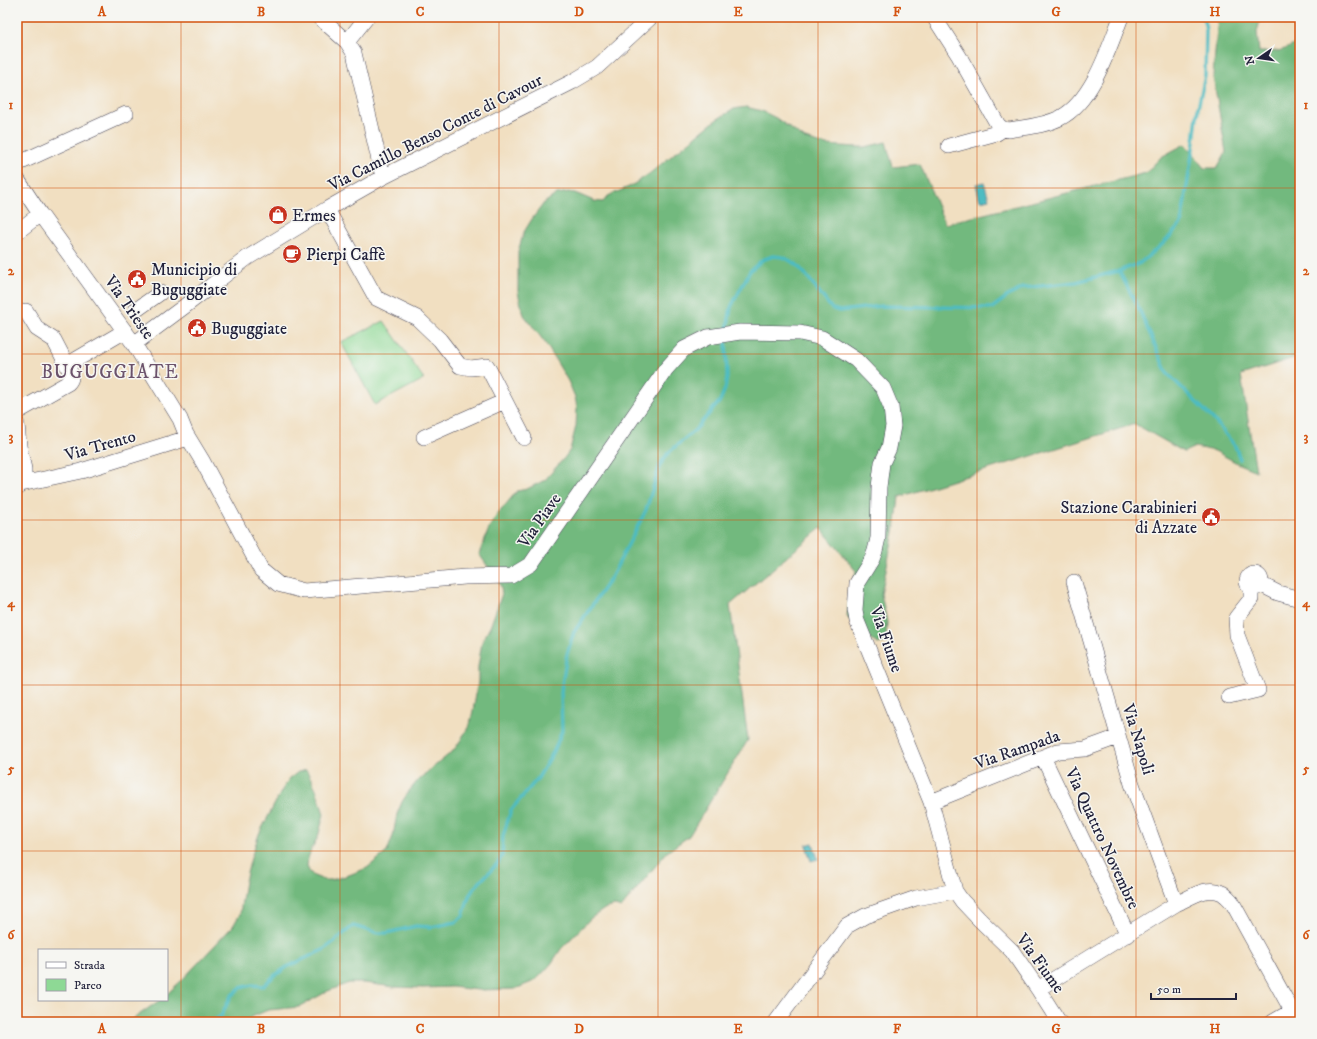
<svg xmlns="http://www.w3.org/2000/svg" width="1317" height="1039" viewBox="0 0 1317 1039" font-family="'IM FELL DW Pica',serif">
<style>
.green{fill:#8ed995;stroke:#587e68}
.forest{fill:#72b97e;stroke:#4a6e5c}
.water{fill:#4ebcc2;stroke:#386f7e}
.lines{fill:none;stroke-linecap:round;stroke-linejoin:round}
.stream{stroke:#4ebcc2;stroke-width:3.5}
.minor-casing{stroke:#413e4f;stroke-width:16}
.minor{stroke:#fff;stroke-width:15}
.grid{fill:none;stroke:#d45411;stroke-width:1;stroke-opacity:0.55}
.labels{text-anchor:middle;stroke-width:3;stroke-linejoin:round;paint-order:stroke}
.street-label{font-size:17px;fill:#22223b;stroke:#f6f6f2}
.poi-label{font-size:17px;fill:#22223b;stroke:#f6f6f2;text-anchor:start}
.quarter-label{font-size:19px;letter-spacing:1px;fill:#6b526b;stroke:#f6f6f2}
.neatline{fill:none;stroke:#d45411;stroke-width:1.5}
.grid-label{font-size:13px;text-anchor:middle;font-weight:bold;fill:#d45411}
</style>
<rect width="100%" height="100%" fill="#f6f6f2"/>
<filter id="ink" filterUnits="userSpaceOnUse"><feTurbulence type="fractalNoise" baseFrequency=".025" numOctaves="2"/><feDisplacementMap in="SourceGraphic" scale="8" xChannelSelector="R" yChannelSelector="G"/><feConvolveMatrix kernelMatrix="1 2 1 2 8 2 1 2 1" color-interpolation-filters="sRGB"/></filter>
<filter id="wash" filterUnits="userSpaceOnUse"><feTurbulence type="fractalNoise" baseFrequency=".012" numOctaves="4" result="noise"/><feDisplacementMap in="SourceGraphic" scale="16" xChannelSelector="R" yChannelSelector="G"/><feGaussianBlur stdDeviation="0.9" result="paint"/><feColorMatrix in="noise" values="0 0 0 0 0 0 0 0 0 0 0 0 0 0 0 0 0 1.4 0 .05"/><feComposite in="paint" operator="in"/></filter>
<g filter="url(#wash)">
<rect width="100%" height="100%" fill="#f1dfc1"/>
<path class="green" d="M384,321L424,379L375,405L341,342Z"/>
<path class="forest" d="M1218,17H1261L1257,32L1259,52C1276,52 1286,51 1300,41V356L1241,375L1256,471L1239,464L1215,451L1195,447L1184,452L1135,424L899,497L896,522L881,594L887,622L886,642L877,644L847,617L849,598L856,571L821,528L730,605L748,740L689,836L667,852L621,908L615,906L606,908L591,918L561,949L551,964L539,977L532,982L515,989L478,990L452,987L423,988L394,987L364,983H349L328,991L299,1007L280,1009L268,1010L249,1018L244,1022H127L133,1019L160,1000H167V994L182,980L233,926L240,914L245,881L251,858L259,834L282,790L289,779L298,772L306,770L307,771L316,789L324,814L318,837L312,848L308,858L307,866L309,871L314,876L324,880H331L349,875L367,868L387,852L393,836L397,814L402,802L409,791L419,779L453,751L459,743L470,724L473,711L478,682V667L482,642L490,627L502,594L501,587L498,581L479,554L490,526L497,515L517,491L527,489L545,480L565,457L570,450L576,426L577,408L575,397L568,381L546,344L524,315L521,305L518,292V251L524,232L532,219L544,203L557,194L568,192L575,193L594,201L603,202L608,196L631,186L649,174L716,120L734,109L746,107L762,111L776,118L805,139L826,145L857,147H865L886,142L893,167L920,164L945,224L1146,173L1161,157L1185,144L1204,168H1217L1226,152L1213,76Z"/>
<path class="water" d="M984,182L989,199L980,201L976,184Z
M813,843L818,859L811,861L806,845Z"/>
<g class="lines">
<path class="stream" d="M1119,271L1140,263L1164,243L1181,224L1194,142L1198,108L1205,76L1206,29L1203,17
M727,330L731,307L750,271L762,260L773,256L783,257L796,264L806,275L832,309L840,311L881,306L992,308L1008,296L1023,288L1076,282L1119,271L1139,309L1167,373L1214,420L1235,446L1240,459
M212,1022L221,1016L231,996L240,988L252,985L263,986L274,976L287,967L325,949L353,926L378,933H387L416,926L431,927L456,922L463,916L469,896L474,888L498,863L502,856L503,836L511,810L538,778L554,751L562,731L561,691L567,654L574,632L612,576L646,510L660,465L668,453L695,430L720,401L725,389L727,377L726,338"/>
</g>
</g>
<g filter="url(#ink)">
<g class="lines">
<defs>
<path id="minor" d="M319,17L347,42L354,53L383,177
M934,17L959,56L998,125L1003,129L1009,130C1026,127 1044,126 1060,118C1092,102 1109,48 1121,17
M347,42L367,17
M949,146L997,133L1003,129
M17,164L126,114
M17,179L40,214L134,344L180,419L186,434L203,462L261,570L278,584L304,591L465,577L511,576L531,564L666,369L684,349L708,337L740,332L800,333L822,338L856,360L883,388L891,407L893,426L889,448L882,463L879,487L878,538L875,551L872,559L857,583L855,610L857,621L931,802L955,891L962,901L980,920L1012,951L1038,989L1059,1022
M327,209L376,298L417,318L440,340L460,366L471,368L487,366L524,438
M17,232L40,214
M136,310L160,293
M26,311L37,329L54,340L67,365
M134,344L185,306L247,258L327,209L383,177L572,82L597,67L651,17
M17,412L68,383C74,377 70,372 67,365L125,331
M17,424L19,446L24,469V477L21,484L17,488
M424,437L505,401
M21,484L81,471L188,438
M1247 581a7 7 0 1 1 14 0a7 7 0 1 1-14 0Z
M1074,582L1132,784L1176,904
M1260,584L1278,593L1300,599
M1229,697L1258,690L1237,635L1236,618L1251,599V587
M1043,757L1128,935
M931,802L1058,751L1085,749L1118,737
M1038,989L1176,904C1190,898 1207,885 1222,893C1226,895 1229,899 1232,902L1292,1011L1300,1022
M776,1022L847,926L865,916L916,898L955,891
M1273,1022L1292,1011"/>
</defs>
<use href="#minor" class="minor-casing"/>
<use href="#minor" class="minor"/>
</g>
</g>
<path class="grid" d="M181,17V1022M340,17V1022M499,17V1022M658,17V1022M818,17V1022M977,17V1022M1136,17V1022M17,188H1300M17,354H1300M17,520H1300M17,685H1300M17,851H1300"/>
<defs>
<symbol id="shop-disc" viewBox="-11 -11 22 22"><circle r="9.5" fill="#c8321e" stroke="#f6f6f2"/><path d="M-5-2.5h2.3a2.7 3.5 0 0 1 5.4 0H5L5.5 6h-11ZM-1.5-2.5h3a1.5 2.3 0 0 0-3 0Z" fill="#fff"/></symbol>
<symbol id="cafe-disc" viewBox="-11 -11 22 22"><circle r="9.5" fill="#c8321e" stroke="#f6f6f2"/><path d="M-5.5-4.5H6V0H3Q3 3.5 0 3.5H-2.5Q-5.5 3.5-5.5 0ZM3-3.2v2h1.7v-2ZM-6 4.5H4V6H-6Z" fill="#fff"/></symbol>
<symbol id="civic-disc" viewBox="-11 -11 22 22"><circle r="9.5" fill="#c8321e" stroke="#f6f6f2"/><path d="M-.6-6.5H3V-4.5H.6V-3L4-1V1h2V6H-6V1h2V-1L-.6-3ZM-1.2 2.5V6h2.4V2.5Z" fill="#fff"/></symbol>
</defs>
<g fill-rule="evenodd">
<use href="#shop-disc" x="267" y="204" width="22" height="22"/>
<use href="#cafe-disc" x="281" y="243" width="22" height="22"/>
<use href="#civic-disc" x="126" y="268" width="22" height="22"/>
<use href="#civic-disc" x="186" y="317" width="22" height="22"/>
<use href="#civic-disc" x="1200" y="506" width="22" height="22"/>
</g>
<g class="labels">
<g class="street-label">
<text transform="translate(435 132) rotate(-27)" y="6">Via Camillo Benso Conte di Cavour</text>
<text transform="translate(130 307) rotate(55)" y="6">Via Trieste</text>
<text transform="translate(100 445) rotate(-16)" y="6">Via Trento</text>
<text transform="translate(539 520) rotate(-55)" y="6">Via Piave</text>
<text transform="translate(887 639) rotate(71)" y="6">Via Fiume</text>
<text transform="translate(1139 739) rotate(73)" y="6">Via Napoli</text>
<text transform="translate(1017 749) rotate(-19)" y="6">Via Rampada</text>
<text transform="translate(1103 838) rotate(65)" y="6">Via Quattro Novembre</text>
<text transform="translate(1041 963) rotate(54)" y="6">Via Fiume</text>
</g>
<g class="poi-label">
<text x="292" y="221">Ermes</text>
<text x="306" y="260">Pierpi Caffè</text>
<text x="151" y="275">Municipio di<tspan x="151" dy="20">Buguggiate</tspan></text>
<text x="211" y="334">Buguggiate</text>
<text x="1197" y="513" text-anchor="end">Stazione Carabinieri<tspan x="1197" dy="20">di Azzate</tspan></text>
</g>
<g class="quarter-label">
<text x="110" y="378">BUGUGGIATE</text>
</g>
</g>
<rect width="1317" height="1039" fill="none" stroke="#f6f6f2" stroke-width="44"/>
<rect x="38" y="949" width="130" height="52" fill="#f6f6f2" stroke="#a1a1a9"/>
<rect x="46" y="962" width="20" height="6" fill="#ffffff" stroke="#a1a1a9"/>
<text x="74" y="969" font-size="12" fill="#22223b">Strada</text>
<rect x="46" y="979" width="20" height="12" fill="#8ed995" stroke="#a1a1a9"/>
<text x="74" y="989" font-size="12" fill="#22223b">Parco</text>
<g transform="translate(1259 58) rotate(257)" stroke="#f6f6f2" stroke-width="3" paint-order="stroke">
<path d="M0-3L7 15L0 10L-7 15Z" fill="#22223b"/>
<text y="-6" font-size="11" font-weight="bold" text-anchor="middle" fill="#22223b">N</text>
</g>
<path d="M1151 993v6h85v-6" fill="none" stroke="#22223b" stroke-width="2"/>
<text x="1157" y="993" font-size="12" fill="#22223b" stroke="#f6f6f2" stroke-width="3" paint-order="stroke">50 m</text>
<rect x="22" y="22" width="1273" height="995" class="neatline"/>
<g class="grid-label">
<text x="102" y="16">A</text>
<text x="261" y="16">B</text>
<text x="420" y="16">C</text>
<text x="579" y="16">D</text>
<text x="738" y="16">E</text>
<text x="897" y="16">F</text>
<text x="1056" y="16">G</text>
<text x="1215" y="16">H</text>
<text x="11" y="109">1</text>
<text x="1306" y="109">1</text>
<text x="11" y="275">2</text>
<text x="1306" y="275">2</text>
<text x="11" y="441">3</text>
<text x="1306" y="441">3</text>
<text x="11" y="607">4</text>
<text x="1306" y="607">4</text>
<text x="11" y="773">5</text>
<text x="1306" y="773">5</text>
<text x="11" y="939">6</text>
<text x="1306" y="939">6</text>
<text x="102" y="1033">A</text>
<text x="261" y="1033">B</text>
<text x="420" y="1033">C</text>
<text x="579" y="1033">D</text>
<text x="738" y="1033">E</text>
<text x="897" y="1033">F</text>
<text x="1056" y="1033">G</text>
<text x="1215" y="1033">H</text>
</g>
</svg>
